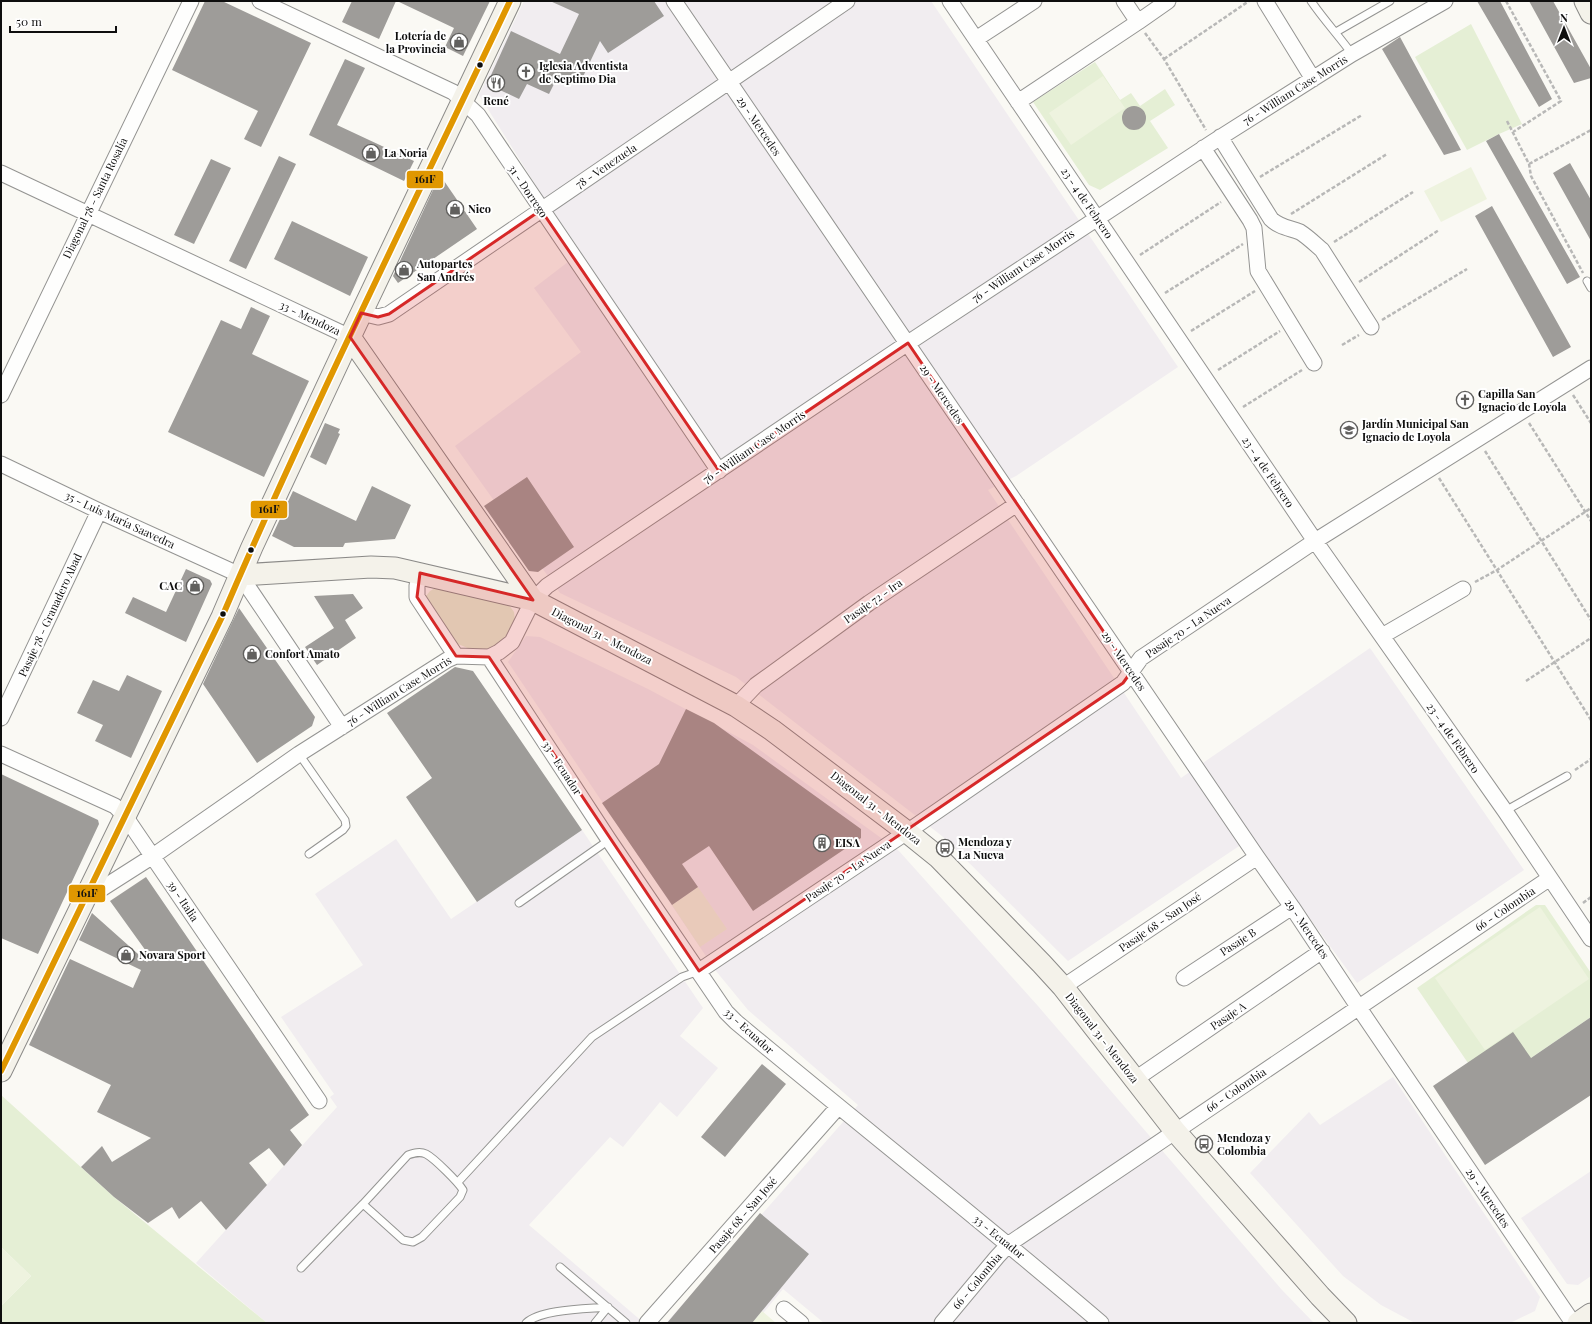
<svg xmlns="http://www.w3.org/2000/svg" width="1592" height="1324" viewBox="0 0 1592 1324" font-family="'Playfair Display',serif">
<style>
.industrial{fill:#f1edf0}
.green{fill:#e5efd5}
.pitch{fill:#eef3df}
.building{fill:#9e9c99}
.lines{fill:none;stroke-linecap:round;stroke-linejoin:round}
.lane-casing{stroke:#949492;stroke-width:9}
.street-casing{stroke:#949492;stroke-width:17}
.secondary-casing{stroke:#8b8a88;stroke-width:23}
.path{stroke:#b8b8b7;stroke-width:2.5;stroke-dasharray:4 2;stroke-linecap:butt}
.lane{stroke:#fefefd;stroke-width:7}
.street{stroke:#fefefd;stroke-width:15}
.secondary{stroke:#f4f2ea;stroke-width:21}
.bus-1-casing{stroke:#fff;stroke-width:9}
.bus-1{stroke:#e09701;stroke-width:6}
.marked{fill:#d62828;fill-opacity:0.2;stroke:#d62828;stroke-width:3;stroke-linejoin:round}
.bus-dot{fill:#0e0e0e;stroke:#fff;stroke-width:1.5}
.labels{text-anchor:middle;stroke-width:4;stroke-linejoin:round;paint-order:stroke}
.poi-label{font-size:11px;font-weight:bold;fill:#0e0e0e;stroke:#fff;text-anchor:start}
.street-label{font-size:11px;fill:#0e0e0e;stroke:#fff}
.line-badge{stroke:#fff;stroke-width:1.5}
.pale-badge-label{font-size:11px;text-anchor:middle;font-weight:bold;fill:#111}
</style>
<rect width="100%" height="100%" fill="#faf9f4"/>
<path class="industrial" d="M524,1H931L1178,367L1016,476L988,490L1181,778L1370,648L1524,870L1357,983L1251,838L1068,961L942,836L736,677L560,593L455,446L581,352L534,288L581,252L540,192L479,95Z
M526,636L540,637L648,689L753,745L899,851L1038,1006L1282,1290L1314,1323H824L783,1289L755,1323H666L858,1105L748,1010L716,971L508,662Z
M582,830L703,1008L680,1036L718,1068L677,1117L660,1102L623,1147L610,1137L529,1225L644,1323H267L196,1263L337,1107L330,1097L334,1094L281,1017L363,965L315,894L396,839L451,919Z
M1393,1077L1540,1297L1535,1311L1510,1323H1415L1381,1305L1343,1276L1250,1173L1309,1112L1320,1125Z
M1591,1171V1276L1578,1285L1567,1284L1521,1218Z"/>
<path class="green" d="M1471,24L1522,124L1499,134L1467,150L1415,57Z
M1095,62L1120,100L1131,93L1140,106L1165,89L1175,105L1150,121L1168,148L1100,190L1089,185L1033,102Z
M437,587L509,605L514,612L515,621L511,634L500,643L490,649L475,651L453,642L426,596L430,591Z
M1536,905H1545L1591,973V1017L1531,1058L1468,1063L1417,988Z
M1,1095L114,1197L267,1323H1V1306L31,1276L1,1247Z"/>
<path class="pitch" d="M1103,76L1125,108L1071,145L1049,113Z
M1471,167L1487,199L1441,222L1424,191Z
M698,887L727,929L700,947L672,905Z
M1540,907L1589,979L1485,1050L1435,978Z
M1,1247L31,1276L1,1306Z
M762,1311L776,1323H752Z"/>
<path class="building" d="M205,1H222L311,43L261,147L244,139L258,111L172,70Z
M352,1H396L379,39L342,22Z
M397,1H490L463,56L445,47L454,28Z
M550,1H654L664,16L608,53L600,41L579,85L558,76L549,94L527,84L519,99L487,84L511,31L560,54L579,14Z
M1477,1H1500L1552,99L1539,107Z
M1529,1H1553L1591,69V78L1574,83Z
M1400,37L1461,150L1444,155L1382,49Z
M345,59L365,68L337,125L414,161L404,181L309,135Z
M1122 118a12 12 0 1 1 24 0a12 12 0 1 1-24 0Z
M1499,134L1580,277L1567,284L1486,141Z
M279,156L296,164L246,269L229,261Z
M211,159L231,168L194,244L174,235Z
M1570,163L1591,200V241L1553,173Z
M440,175L477,229L398,283L393,276Z
M1492,206L1571,347L1553,357L1475,216Z
M292,221L368,257L350,296L274,259Z
M251,307L270,316L252,354L309,381L264,477L168,432L221,320L241,329Z
M325,423L340,429L338,433L340,434L326,465L310,457Z
M527,477L574,547L538,572L529,571L484,506Z
M372,486L411,505L395,539L345,543L343,547H294L272,536L293,491L356,521Z
M186,569L210,580L212,584L186,642L125,613L133,597L166,612Z
M353,594L363,608L345,620L356,638L317,665L305,647L334,628L314,596Z
M239,608L315,717L312,726L257,763L203,684Z
M455,667L473,671L582,830L477,902L406,797L432,778L387,713Z
M127,675L162,691L131,758L95,741L103,725L77,713L93,680L119,691Z
M686,709L714,723L861,829V838L753,911L709,846L682,864L698,887L672,905L602,803L659,764Z
M1,774L98,820L99,824L38,954L1,938Z
M146,877L309,1115L290,1130L302,1145L284,1166L269,1148L249,1163L267,1185L226,1230L201,1201L179,1219L172,1207L148,1223L114,1197L81,1167L102,1146L112,1162L151,1138L97,1112L111,1085L29,1045L70,959L133,988L141,970L79,940L92,913L147,962L151,958L110,901Z
M1591,1017V1095L1485,1165L1433,1086L1513,1032L1531,1058Z
M762,1064L786,1084L725,1157L701,1137Z
M760,1213L809,1254L752,1323H667Z"/>
<g class="lines">
<defs>
<path id="lane" d="M1311,1C1324,20 1339,36 1352,54
M1336,32L1390,1
M1587,281L1591,288
M299,754L345,820L346,826L343,830L309,854
M1505,811L1567,776
M519,903L609,840
M458,1182L592,1037L682,977L699,971
M560,1267L626,1323
M301,1268L363,1204L408,1155C414,1153 420,1151 426,1154C434,1158 458,1182 463,1190L460,1197L422,1237L413,1242L403,1240L363,1204
M526,1323C541,1309 587,1309 608,1307
M595,1323L608,1307"/>
<path id="street" d="M260,1L453,92L478,115L719,471
M674,1L1257,857L1292,907L1359,1008L1573,1323
M950,1L1315,541L1505,811L1591,939
M1124,1L1138,22
M1265,1L1313,79
M976,39L1034,1
M1018,102L1138,22L1168,1
M1220,137L1271,219C1279,227 1290,228 1300,232C1308,237 1315,244 1322,250L1371,327
M1203,148L1250,220L1254,228L1258,271L1314,363
M1,173L350,337
M361,313L378,317L389,314L847,1
M1,395L191,1
M1,464L99,511L240,575L342,727
M420,573L417,586V597L456,656
M1382,636L1463,589
M489,657L609,840L726,1012L736,1022C857,1123 981,1220 1101,1323
M736,706L756,685L869,603L1017,504
M1,718L99,511
M1,754L115,806L125,816L319,1101
M84,900L153,856L299,754L447,660L456,656L489,657L499,652L512,642L533,600L547,586L908,343L1213,142L1352,54L1445,1
M699,971L907,832L1123,683L1141,658L1315,541L1591,368
M1184,978L1292,907
M1063,987L1257,857
M1134,1080L1322,951
M784,1309L801,1323
M647,1323L838,1107
M942,1323L997,1257L1009,1244L1550,878"/>
<path id="secondary" d="M1585,1L1591,13
M350,337L533,600
M240,575L371,567L395,568L533,600L736,706L772,730L907,832L938,857L1042,964L1063,987L1175,1131L1320,1296L1346,1323
M1,1071L222,617L252,547L350,337L510,1
M1578,1323L1591,1314"/>
</defs>
<use href="#lane" class="lane-casing"/>
<use href="#street" class="street-casing"/>
<use href="#secondary" class="secondary-casing"/>
<path class="path" d="M1506,1L1561,101L1513,132
M1145,33L1164,59L1206,130
M1164,59L1249,1
M1507,121L1529,164L1531,176L1583,273
M1529,164L1591,130
M1260,177L1362,115
M1291,214L1387,154
M1334,242L1413,192
M1140,255L1221,202
M1359,282L1439,230
M1165,293L1243,244
M1382,320L1467,269
M1191,331L1255,291
M1342,345L1359,335
M1218,370L1280,331
M1573,395L1591,423
M1243,407L1302,370
M1529,423L1591,521
M1485,451L1591,620
M1439,478L1591,720
M1475,582L1497,570L1591,508
M1526,681L1591,638
M1575,770L1591,759
M1583,903L1591,897"/>
<use href="#lane" class="lane"/>
<use href="#street" class="street"/>
<use href="#secondary" class="secondary"/>
<defs>
<path id="bus-1" d="M1,1071L222,617C311,409 413,206 510,1"/>
</defs>
<use href="#bus-1" class="bus-1-casing"/>
<use href="#bus-1" class="bus-1"/>
</g>
<path class="marked" d="M541,210L719,471L908,343L1131,672L1123,683L699,971L489,657L456,656L417,597L420,573L533,600L350,337L361,313L378,317L389,314Z"/>
<defs>
<symbol id="shop-ring" viewBox="-11 -11 22 22"><circle r="9.5" fill="#fff" stroke="#61605e" stroke-width="1.5"/><path d="M-5-2.5h2.3a2.7 3.5 0 0 1 5.4 0H5L5.5 6h-11ZM-1.5-2.5h3a1.5 2.3 0 0 0-3 0Z" fill="#61605e"/></symbol>
<symbol id="church-ring" viewBox="-11 -11 22 22"><circle r="9.5" fill="#fff" stroke="#61605e" stroke-width="1.5"/><path d="M-1.2-6h2.4v3.5h3.3v2.4h-3.3V6h-2.4V-.1h-3.3v-2.4h3.3Z" fill="#61605e"/></symbol>
<symbol id="restaurant-ring" viewBox="-11 -11 22 22"><circle r="9.5" fill="#fff" stroke="#61605e" stroke-width="1.5"/><path d="M-5-6h1v4h1v-4h1v4h1v-4h1v5L-1.5 .5V6h-2V.5L-5-1ZM5-6V6H3V1.5H1.5Q1.5-4 5-6Z" fill="#61605e"/></symbol>
<symbol id="school-ring" viewBox="-11 -11 22 22"><circle r="9.5" fill="#fff" stroke="#61605e" stroke-width="1.5"/><path d="M0-5L7-2L0 1L-7-2ZM-4 1L0 2.5L4 1V4Q0 6-4 4Z" fill="#61605e"/></symbol>
<symbol id="building-ring" viewBox="-11 -11 22 22"><circle r="9.5" fill="#fff" stroke="#61605e" stroke-width="1.5"/><path d="M-4-6H4V6H1V3H-1V6H-4ZM-2.5-4.3h1.7v1.8h-1.7ZM.8-4.3h1.7v1.8H.8ZM-2.5-1h1.7V.8h-1.7ZM.8-1h1.7V.8H.8Z" fill="#61605e"/></symbol>
<symbol id="bus-ring" viewBox="-11 -11 22 22"><circle r="9.5" fill="#fff" stroke="#61605e" stroke-width="1.5"/><path d="M-5-6H5V4H4V6H2V4H-2V6H-4V4H-5ZM-3.5-4V0h7V-4ZM-3.5 1.2v1.5H-2V1.2ZM2 1.2v1.5H3.5V1.2Z" fill="#61605e"/></symbol>
</defs>
<g fill-rule="evenodd">
<use href="#shop-ring" x="449" y="32" width="20" height="20"/>
<use href="#church-ring" x="516" y="62" width="20" height="20"/>
<use href="#restaurant-ring" x="486" y="73" width="20" height="20"/>
<use href="#shop-ring" x="361" y="143" width="20" height="20"/>
<use href="#shop-ring" x="445" y="199" width="20" height="20"/>
<use href="#shop-ring" x="394" y="260" width="20" height="20"/>
<use href="#church-ring" x="1455" y="390" width="20" height="20"/>
<use href="#school-ring" x="1339" y="420" width="20" height="20"/>
<use href="#shop-ring" x="185" y="576" width="20" height="20"/>
<use href="#shop-ring" x="242" y="644" width="20" height="20"/>
<use href="#building-ring" x="812" y="833" width="20" height="20"/>
<use href="#bus-ring" x="935" y="838" width="20" height="20"/>
<use href="#shop-ring" x="116" y="945" width="20" height="20"/>
<use href="#bus-ring" x="1194" y="1134" width="20" height="20"/>
</g>
<g class="bus-dot">
<circle cx="480" cy="65" r="3.5"/>
<circle cx="251" cy="550" r="3.5"/>
<circle cx="223" cy="614" r="3.5"/>
</g>
<g class="labels">
<g class="poi-label">
<text x="446" y="40" text-anchor="end">Lotería de<tspan x="446" dy="13">la Provincia</tspan></text>
<text x="539" y="70">Iglesia Adventista<tspan x="539" dy="13">de Septimo Dia</tspan></text>
<text x="496" y="105" text-anchor="middle">René</text>
<text x="384" y="157">La Noria</text>
<text x="468" y="213">Nico</text>
<text x="417" y="268">Autopartes<tspan x="417" dy="13">San Andrés</tspan></text>
<text x="1478" y="398">Capilla San<tspan x="1478" dy="13">Ignacio de Loyola</tspan></text>
<text x="1362" y="428">Jardín Municipal San<tspan x="1362" dy="13">Ignacio de Loyola</tspan></text>
<text x="182" y="590" text-anchor="end">CAC</text>
<text x="265" y="658">Confort Amato</text>
<text x="958" y="846">Mendoza y<tspan x="958" dy="13">La Nueva</tspan></text>
<text x="835" y="847">EISA</text>
<text x="139" y="959">Novara Sport</text>
<text x="1217" y="1142">Mendoza y<tspan x="1217" dy="13">Colombia</tspan></text>
</g>
<g class="street-label">
<text transform="translate(1295 90) rotate(-32)" y="4">76 - William Case Morris</text>
<text transform="translate(759 126) rotate(56)" y="4">29 - Mercedes</text>
<text transform="translate(606 166) rotate(-34)" y="4">78 - Venezuela</text>
<text transform="translate(528 191) rotate(56)" y="4">31 - Dorrego</text>
<text transform="translate(95 198) rotate(-64)" y="4">Diagonal 78 - Santa Rosalía</text>
<text transform="translate(1087 203) rotate(56)" y="4">23 - 4 de Febrero</text>
<text transform="translate(1023 266) rotate(-34)" y="4">76 - William Case Morris</text>
<text transform="translate(310 318) rotate(25)" y="4">33 - Mendoza</text>
<text transform="translate(942 394) rotate(56)" y="4">29 - Mercedes</text>
<text transform="translate(754 447) rotate(-34)" y="4">76 - William Case Morris</text>
<text transform="translate(1268 472) rotate(56)" y="4">23 - 4 de Febrero</text>
<text transform="translate(120 520) rotate(25)" y="4">35 - Luis María Saavedra</text>
<text transform="translate(873 601) rotate(-35)" y="4">Pasaje 72 - Ira</text>
<text transform="translate(50 615) rotate(-65)" y="4">Pasaje 78 - Granadero Abad</text>
<text transform="translate(1188 627) rotate(-34)" y="4">Pasaje 70 - La Nueva</text>
<text transform="translate(602 636) rotate(27)" y="4">Diagonal 31 - Mendoza</text>
<text transform="translate(1124 661) rotate(56)" y="4">29 - Mercedes</text>
<text transform="translate(399 691) rotate(-32)" y="4">76 - William Case Morris</text>
<text transform="translate(1453 738) rotate(55)" y="4">23 - 4 de Febrero</text>
<text transform="translate(562 768) rotate(57)" y="4">33 - Ecuador</text>
<text transform="translate(876 808) rotate(38)" y="4">Diagonal 31 - Mendoza</text>
<text transform="translate(848 871) rotate(-34)" y="4">Pasaje 70 - La Nueva</text>
<text transform="translate(183 901) rotate(56)" y="4">39 - Italia</text>
<text transform="translate(1505 909) rotate(-34)" y="4">66 - Colombia</text>
<text transform="translate(1160 922) rotate(-34)" y="4">Pasaje 68 - San José</text>
<text transform="translate(1307 929) rotate(56)" y="4">29 - Mercedes</text>
<text transform="translate(1238 942) rotate(-33)" y="4">Pasaje B</text>
<text transform="translate(1228 1016) rotate(-34)" y="4">Pasaje A</text>
<text transform="translate(749 1031) rotate(42)" y="4">33 - Ecuador</text>
<text transform="translate(1102 1038) rotate(52)" y="4">Diagonal 31 - Mendoza</text>
<text transform="translate(1236 1090) rotate(-34)" y="4">66 - Colombia</text>
<text transform="translate(1488 1198) rotate(56)" y="4">29 - Mercedes</text>
<text transform="translate(743 1215) rotate(-49)" y="4">Pasaje 68 - San José</text>
<text transform="translate(999 1237) rotate(39)" y="4">33 - Ecuador</text>
<text transform="translate(977 1281) rotate(-50)" y="4">66 - Colombia</text>
</g>
</g>
<g class="line-badge">
<rect x="406" y="170" width="38" height="19" rx="4" fill="#e09701"/>
<rect x="250" y="500" width="38" height="19" rx="4" fill="#e09701"/>
<rect x="68" y="884" width="38" height="19" rx="4" fill="#e09701"/>
</g>
<g class="pale-badge-label">
<text x="425" y="183">161F</text>
<text x="269" y="513">161F</text>
<text x="87" y="897">161F</text>
</g>
<rect width="1592" height="1324" fill="none" stroke="#0e0e0e" stroke-width="4"/>
<g transform="translate(1564 28)" stroke="#ffffff" stroke-width="3" paint-order="stroke">
<path d="M0-3L7 15L0 10L-7 15Z" fill="#0e0e0e"/>
<text y="-6" font-size="11" font-weight="bold" text-anchor="middle" fill="#0e0e0e">N</text>
</g>
<path d="M10 26v6h106v-6" fill="none" stroke="#0e0e0e" stroke-width="2"/>
<text x="16" y="26" font-size="12" fill="#0e0e0e" stroke="#ffffff" stroke-width="3" paint-order="stroke">50 m</text>
</svg>
